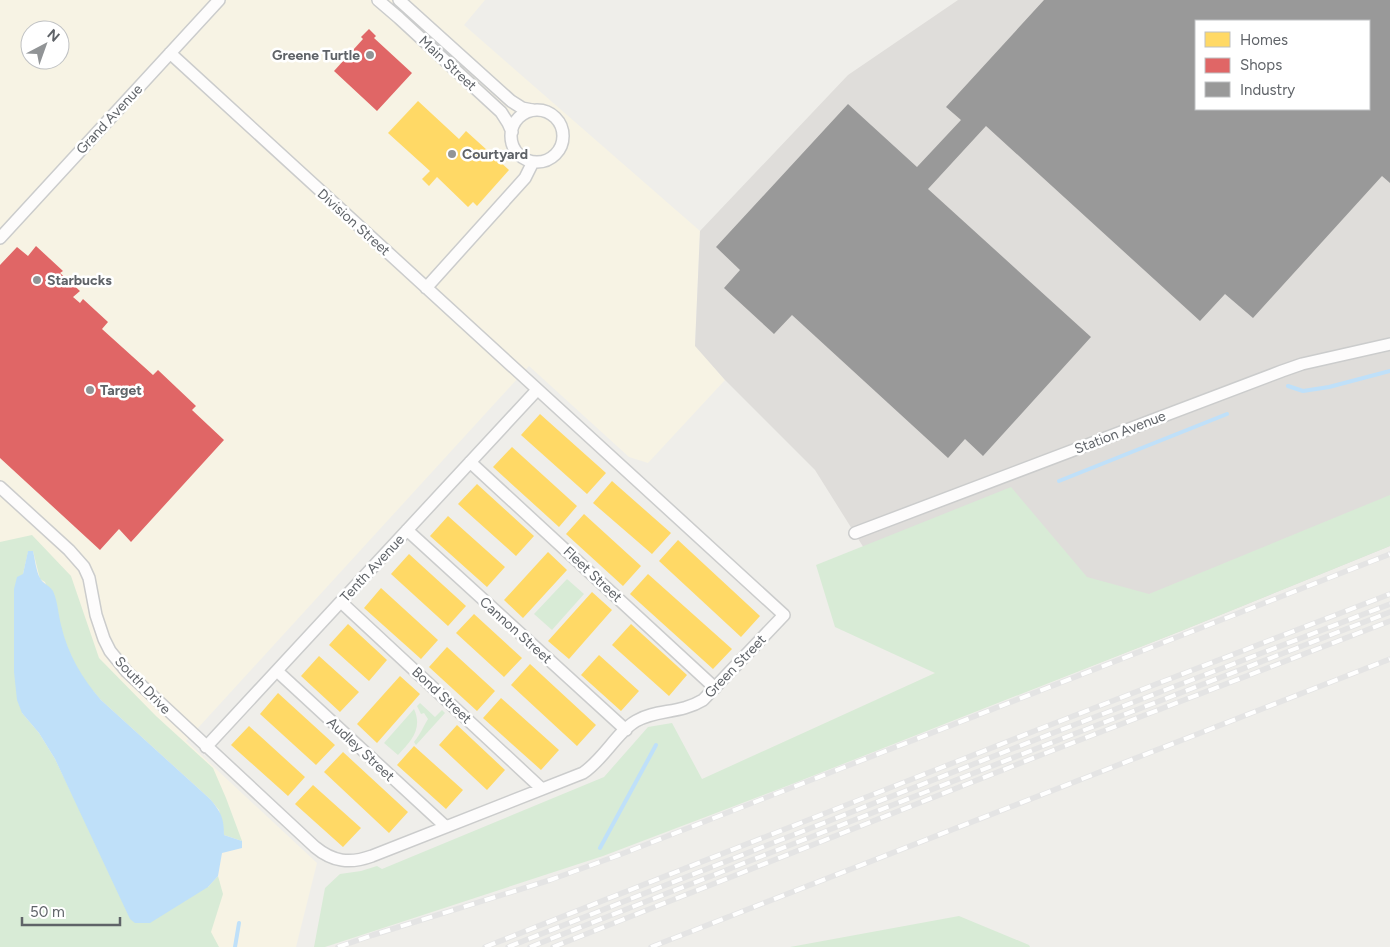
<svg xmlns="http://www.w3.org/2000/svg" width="1390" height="947" viewBox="0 0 1390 947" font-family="Figtree,sans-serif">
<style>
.commercial{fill:#f7f3e4;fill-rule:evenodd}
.industrial{fill:#dfddda;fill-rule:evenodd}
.green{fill:#d8ebd6}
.water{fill:#bfe0f9}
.homes{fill:#ffd966}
.shops{fill:#e06666}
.industry{fill:#999;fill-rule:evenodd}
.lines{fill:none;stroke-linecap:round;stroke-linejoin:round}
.stream{stroke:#bfe0f9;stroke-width:4}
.street-casing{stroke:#cbcccc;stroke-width:14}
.street{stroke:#fdfcfc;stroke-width:11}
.rail-casing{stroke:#e4e4e4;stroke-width:5.5}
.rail{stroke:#fff;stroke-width:4;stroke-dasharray:11;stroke-linecap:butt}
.poi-dot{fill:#919496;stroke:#fff;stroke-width:2}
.labels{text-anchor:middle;stroke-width:5;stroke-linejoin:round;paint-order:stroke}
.poi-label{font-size:14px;font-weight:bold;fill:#5f6368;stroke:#fff;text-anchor:start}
.street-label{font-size:14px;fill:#5f6368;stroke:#fff}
</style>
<rect width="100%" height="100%" fill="#efeeea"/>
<path class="commercial" d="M0,0H485L464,25L700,231L695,345L725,380L648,463L629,457L529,366L186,741L317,863L296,947H62L0,777ZM30,30H60V60H30Z"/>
<path class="industrial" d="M958,0H1390V546L1181,631L968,714L815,470L725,380L695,346L700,231L848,75ZM1196,21H1369V109H1196Z"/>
<path class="green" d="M1011,487L1087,577L1149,594L1390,495V546L1181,631L787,786L603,856L325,947H314L325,888L340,874L361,871L377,866L382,869L604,777L648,727L672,723L702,779L935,673L835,627L816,565Z
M32,535L71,576L99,658L156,716L213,768L226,798L242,841L224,835L219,810L210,799L101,700L86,683L76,666L67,647L45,582L40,579L33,551L28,552L23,574L22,713L39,733L55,759L73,796L208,887L218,876L223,894L211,932L219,947H0V542Z
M567,579L584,594L552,630L534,614Z
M420,703L435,717L442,710L445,713L416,745L414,742C420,735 423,727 428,719L424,713L421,714L417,706Z
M414,709C423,729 411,741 398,755L384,743Z
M959,916L1029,945L1030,947H790Z"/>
<path class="water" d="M28,551H33C35,559 36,571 40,578C42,583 50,586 53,591C58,602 58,614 61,625C68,655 82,678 101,700L210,799C221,812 224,818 224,835L242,841V848L222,853L218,876L208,887L150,923H135L130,919L55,759L39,733L22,713L17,700L14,672V589L17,577L23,574Z"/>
<path class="homes" d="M418,101L459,139L466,131L509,170L477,206L473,202L468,207L437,177L429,186L422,179L430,171L388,133Z
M540,414L606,473L587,494L521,435Z
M512,447L577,506L559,527L493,467Z
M612,481L671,533L652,554L593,503Z
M477,484L534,536L516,556L458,504Z
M584,514L641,566L623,586L566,534Z
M448,516L505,567L487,587L430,536Z
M678,540L760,616L741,637L659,561Z
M548,552L567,570L523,618L504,600Z
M409,554L466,606L448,626L391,574Z
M648,574L732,649L713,669L630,594Z
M381,588L438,640L421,659L364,608Z
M592,592L612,610L569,659L548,641Z
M474,614L522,658L504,677L456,633Z
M348,624L387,660L369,681L329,645Z
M631,624L687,675L669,696L612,645Z
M447,647L495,691L477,711L429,667Z
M599,655L639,691L621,711L581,675Z
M319,656L359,692L340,712L301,676Z
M530,664L596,725L577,746L511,685Z
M400,676L420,694L377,743L357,724Z
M278,693L335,745L316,765L260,714Z
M501,698L559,750L541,770L483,718Z
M457,725L505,770L487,790L439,745Z
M249,726L305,777L288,796L231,745Z
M414,746L463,790L446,809L397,765Z
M343,752L408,812L389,833L324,772Z
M313,785L361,828L343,847L295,804Z"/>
<path class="shops" d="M369,29L376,36L374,38L412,73L377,111L334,71L363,39L361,37Z
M36,246L63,271L60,273L80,291L73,297L80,303L83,299L108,322L102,329L153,375L158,370L196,406L192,410L224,440L131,542L119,529L100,550L0,458V265L17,247L28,256Z"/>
<path class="industry" d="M1044,0H1390V183L1382,176L1253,318L1225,294L1200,321L986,126L928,189L1091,337L983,456L965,439L948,458L792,315L774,334L724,288L740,270L716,247L848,104L917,167L961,120L946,107ZM1196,21H1369V109H1196Z"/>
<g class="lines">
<path class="stream" d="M1288,386L1303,391L1329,387L1390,371
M1059,481L1227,414
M600,848L656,745
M235,947L239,923"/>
<defs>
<path id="street" d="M378,0L399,18L501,112L508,123L512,132
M399,0L511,101L522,108L532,110
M511 136a26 26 0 1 1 52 0a26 26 0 1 1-52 0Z
M0,238L219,0
M426,288L525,178L533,162
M470,462L715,688
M0,487L69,550L84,567L89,578L96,615L104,639L110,651L127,672L315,847C333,862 350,864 372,856L583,773C604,759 617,732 636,721C656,709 680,714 703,700L784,615L170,53
M407,530L626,730
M855,533L1282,371L1302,364L1390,344
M341,602L542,789
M277,671L445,826
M206,747L537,390"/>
</defs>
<use href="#street" class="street-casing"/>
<use href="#street" class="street"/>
<defs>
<path id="rail" d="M338,947L373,935L550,880L619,855L1390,554
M485,947L1037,730L1390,594
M508,947L1040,738L1390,604
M530,947L1043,746L1390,612
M553,947L1046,753L1390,621
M651,947L1390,659"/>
</defs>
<use href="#rail" class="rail-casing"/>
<use href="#rail" class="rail"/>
</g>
<g class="poi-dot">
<circle cx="370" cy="55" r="5"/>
<circle cx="452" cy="154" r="5"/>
<circle cx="37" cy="280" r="5"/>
<circle cx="90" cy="390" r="5"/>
</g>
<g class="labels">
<g class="poi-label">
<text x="360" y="60" text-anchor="end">Greene Turtle</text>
<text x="462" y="159">Courtyard</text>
<text x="47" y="285">Starbucks</text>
<text x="100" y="395">Target</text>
</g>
<g class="street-label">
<text transform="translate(448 63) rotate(43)" y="5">Main Street</text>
<text transform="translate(109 119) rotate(-47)" y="5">Grand Avenue</text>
<text transform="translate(354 222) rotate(42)" y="5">Division Street</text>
<text transform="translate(1120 432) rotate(-21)" y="5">Station Avenue</text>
<text transform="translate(372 568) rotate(-47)" y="5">Tenth Avenue</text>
<text transform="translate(593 574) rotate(43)" y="5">Fleet Street</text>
<text transform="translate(516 630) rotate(42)" y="5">Cannon Street</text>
<text transform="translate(735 666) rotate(-46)" y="5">Green Street</text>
<text transform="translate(143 685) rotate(46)" y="5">South Drive</text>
<text transform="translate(442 695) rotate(43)" y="5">Bond Street</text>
<text transform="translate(361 749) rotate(43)" y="5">Audley Street</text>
</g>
</g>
<rect x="1195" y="20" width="175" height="90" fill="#ffffff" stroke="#bfc1c3"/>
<rect x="1205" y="32" width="25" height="15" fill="#ffd966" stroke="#bfc1c3"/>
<text x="1240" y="45" font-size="15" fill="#5f6368">Homes</text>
<rect x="1205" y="58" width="25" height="15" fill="#e06666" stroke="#bfc1c3"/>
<text x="1240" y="70" font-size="15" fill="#5f6368">Shops</text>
<rect x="1205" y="82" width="25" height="15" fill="#999999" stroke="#bfc1c3"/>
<text x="1240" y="95" font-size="15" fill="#5f6368">Industry</text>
<g transform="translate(45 45) rotate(41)"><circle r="24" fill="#ffffff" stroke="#bfc1c3"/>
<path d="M0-4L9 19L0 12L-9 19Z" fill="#919496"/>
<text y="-8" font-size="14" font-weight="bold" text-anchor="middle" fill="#5f6368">N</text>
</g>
<path d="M22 917v8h98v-8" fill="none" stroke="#5f6368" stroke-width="2.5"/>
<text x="30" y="917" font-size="15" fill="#5f6368" stroke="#ffffff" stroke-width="4" paint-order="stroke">50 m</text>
</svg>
